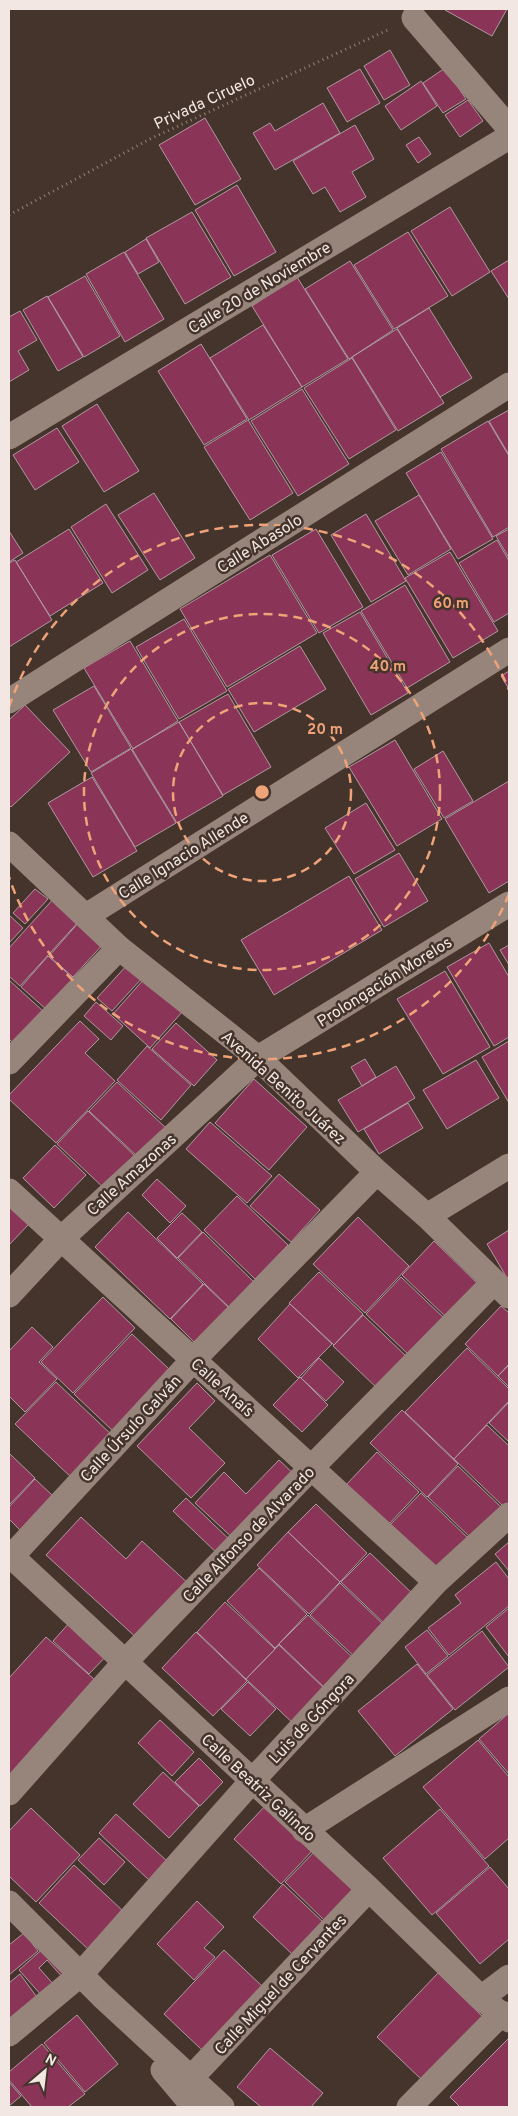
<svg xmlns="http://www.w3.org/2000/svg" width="518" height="2116" viewBox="0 0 518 2116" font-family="Overpass,sans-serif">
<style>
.building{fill:#8a3458;stroke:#af99a0}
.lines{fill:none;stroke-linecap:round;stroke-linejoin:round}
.path{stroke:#91837c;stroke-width:3;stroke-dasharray:1 4;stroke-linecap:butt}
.street{stroke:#97847b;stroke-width:25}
.ring{fill:none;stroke:#efa378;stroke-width:2.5;stroke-dasharray:9 6}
.labels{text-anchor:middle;stroke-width:5;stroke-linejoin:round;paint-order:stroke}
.street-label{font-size:16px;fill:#f2e7e2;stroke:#44342b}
.centre{fill:#efa378;stroke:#44342b;stroke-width:2.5}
.ring-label{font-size:15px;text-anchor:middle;font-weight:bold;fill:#efa378;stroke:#44342b;stroke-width:5;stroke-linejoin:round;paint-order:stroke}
</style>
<rect width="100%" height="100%" fill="#44342b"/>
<path class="building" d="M446,9H507L492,36L445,10Z
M390,50L410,85L384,100L364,66Z
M445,68L466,99L443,113L423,83Z
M360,69L380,103L347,122L327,88Z
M421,81L437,106L401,130L385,106Z
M468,100L483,121L460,137L445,115Z
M323,103L340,133L275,170L253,133L270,123L275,131Z
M205,118L241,179L195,205L159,145Z
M355,125L374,159L352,172L366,197L340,212L325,187L313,194L293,161Z
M419,137L431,154L418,163L406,145Z
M237,185L276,252L234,276L195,210Z
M450,207L490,272L452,296L411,231Z
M192,212L231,277L185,304L146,238Z
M408,232L448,296L394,329L354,265Z
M146,239L159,262L138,274L125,252Z
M124,252L164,319L125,342L86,274Z
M509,260V299L491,271Z
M350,261L393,330L349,359L305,289Z
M85,276L120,336L84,357L48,297Z
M297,277L348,359L302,387L252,306Z
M47,296L83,357L58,371L23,310Z
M429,308L472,378L440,397L397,328Z
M20,311L37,340L18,351L29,370L9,382V317Z
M263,325L302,387L249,420L210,358Z
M397,329L444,403L398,431L352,357Z
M201,344L247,419L204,445L158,371Z
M352,358L396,430L349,459L304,388Z
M302,389L349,464L298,496L251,421Z
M97,404L139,471L104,492L62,426Z
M509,410V455L489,421Z
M248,420L293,493L250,520L204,447Z
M488,421L509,456V527L493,537L441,449Z
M57,428L79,462L35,490L13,455Z
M441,452L493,539L458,559L406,473Z
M154,493L195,558L160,580L118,515Z
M419,495L451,549L408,575L375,521Z
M106,504L148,570L112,593L71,527Z
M366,514L406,581L371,602L331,535Z
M69,529L103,583L50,616L16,562Z
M316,529L363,607L319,633L272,555Z
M509,529V558L496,536Z
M9,531L23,553L9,562Z
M497,540L509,561V613L494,622L459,563Z
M450,552L498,631L453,658L405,578Z
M270,555L317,633L227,687L180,609Z
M15,560L52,620L9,647V563Z
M405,585L450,662L407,688L361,611Z
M360,612L408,693L371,715L323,633Z
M184,619L227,691L179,719L136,647Z
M130,641L178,721L133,749L84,668Z
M300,646L326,689L254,732L228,689Z
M509,671V689L501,676Z
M94,686L131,748L91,772L53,710Z
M228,694L271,767L223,795L179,722Z
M25,705L70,752L11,807L9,805V720Z
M179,722L223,796L177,823L132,749Z
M395,740L442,819L397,846L349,767Z
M131,749L176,823L135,847L91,773Z
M443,751L473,801L444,818L414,769Z
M92,777L137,851L93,877L48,803Z
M509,781V881L489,893L445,819Z
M366,803L395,850L354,874L325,828Z
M399,853L428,901L384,927L355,879Z
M349,876L382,930L274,995L241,940Z
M35,889L48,899L25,924L13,913Z
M56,896L81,919L20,986L9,976V948Z
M9,915L23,928L9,943Z
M80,921L105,942L73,977L49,956Z
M489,943L509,977V1037L494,1046L447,967Z
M509,945V965L500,950Z
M48,956L74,979L47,1010L21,987Z
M128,964L143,977L112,1011L97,998Z
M445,971L490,1047L443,1074L397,999Z
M145,978L183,1011L150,1048L113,1014Z
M9,980L44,1012L15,1045L9,1039Z
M96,1002L123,1026L111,1040L84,1016Z
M80,1021L99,1039L85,1053L115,1081L56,1143L9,1099V1095Z
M176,1023L217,1060L194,1086L152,1049Z
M509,1041V1103L482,1057Z
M147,1046L191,1085L161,1120L117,1080Z
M365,1059L376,1077L362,1086L351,1067Z
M476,1060L499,1098L447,1129L423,1090Z
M396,1066L415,1098L358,1132L338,1100Z
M254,1079L307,1127L269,1170L215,1123Z
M117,1082L167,1129L139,1158L89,1111Z
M408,1103L423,1128L379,1154L364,1129Z
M88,1111L137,1158L106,1190L57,1144Z
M210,1122L272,1176L247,1203L186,1149Z
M55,1145L86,1175L54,1208L23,1178Z
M279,1174L320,1210L291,1242L250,1206Z
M157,1179L186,1206L170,1223L142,1195Z
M237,1196L288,1245L255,1279L204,1230Z
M9,1205L29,1224L9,1245Z
M128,1212L203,1284L170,1319L95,1247Z
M182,1213L202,1232L177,1258L157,1238Z
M358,1217L409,1266L365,1313L313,1264Z
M509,1230V1277L507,1278L487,1244Z
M203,1232L256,1284L231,1309L178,1258Z
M434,1241L479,1285L447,1318L402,1275Z
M319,1272L363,1314L334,1345L289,1303Z
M401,1277L446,1320L410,1356L366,1314Z
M204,1284L231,1310L197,1345L171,1319Z
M103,1297L135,1328L73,1393L41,1362Z
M290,1304L332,1344L298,1378L258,1339Z
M501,1306L509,1313V1364L498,1376L465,1344Z
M363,1315L408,1358L378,1389L333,1346Z
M32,1327L53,1347L39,1362L57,1379L25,1412L9,1396V1351Z
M132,1334L171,1371L113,1431L74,1394Z
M467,1348L509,1389V1401L454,1459L405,1412Z
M319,1358L344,1382L326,1401L301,1378Z
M509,1365V1387L498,1376Z
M300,1377L328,1405L302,1432L273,1405Z
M56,1382L115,1438L74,1480L15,1424Z
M197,1383L215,1401L189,1428L225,1463L191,1498L137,1446Z
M509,1402V1442L489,1423Z
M402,1410L458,1464L427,1497L370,1443Z
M487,1425L509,1446V1502L504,1507L454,1459Z
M377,1452L419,1492L388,1525L346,1485Z
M10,1454L35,1478L9,1505V1455Z
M279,1460L297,1477L236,1541L195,1503L224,1472L246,1494Z
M458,1466L502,1508L472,1539L428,1497Z
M35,1479L54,1497L21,1531L9,1519V1507Z
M421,1493L469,1539L437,1572L389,1526Z
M186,1498L234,1544L221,1557L173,1511Z
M316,1504L367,1553L340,1582L288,1532Z
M81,1517L126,1559L142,1541L191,1586L140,1641L46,1555Z
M288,1532L340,1582L309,1614L257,1565Z
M509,1542V1571L495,1554Z
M370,1553L417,1598L389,1628L341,1582Z
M496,1562L509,1579V1606L449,1655L428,1628L461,1603L455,1595Z
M259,1568L307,1614L275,1648L227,1601Z
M340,1583L387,1628L357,1659L310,1615Z
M225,1602L275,1649L246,1679L197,1632Z
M509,1608V1657L486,1627Z
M308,1615L355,1660L326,1689L279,1644Z
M72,1620L109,1653L89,1674L53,1641Z
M427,1630L448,1656L426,1674L405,1647Z
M482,1631L509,1667L455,1710L427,1675Z
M196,1632L247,1681L213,1716L162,1668Z
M46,1637L95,1680L9,1776V1678Z
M279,1645L328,1692L296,1726L246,1679Z
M417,1664L453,1709L395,1756L358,1711Z
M248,1682L276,1709L250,1736L221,1709Z
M509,1713V1774L479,1739Z
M160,1720L194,1752L172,1776L138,1743Z
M478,1740L509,1777V1838L485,1859L423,1787Z
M199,1758L223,1782L200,1806L175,1782Z
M163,1772L199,1806L169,1838L133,1804Z
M266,1805L313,1850L281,1884L234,1839Z
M31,1808L80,1855L36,1902L9,1876V1831Z
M440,1809L489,1866L432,1915L383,1858Z
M116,1814L168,1862L150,1881L99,1833Z
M99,1838L125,1862L104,1885L78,1860Z
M318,1848L357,1887L325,1921L285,1882Z
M74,1865L124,1912L89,1950L39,1903Z
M490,1867L509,1889V1939L480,1964L436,1913Z
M283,1884L323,1922L292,1954L253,1917Z
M197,1901L224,1927L204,1948L215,1957L194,1980L157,1944Z
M24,1933L38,1951L9,1975V1945Z
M47,1945L72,1972L64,1979L47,1960L39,1968L55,1986L43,1997L19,1970Z
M224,1950L263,1987L203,2051L164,2014Z
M438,1973L483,2017L422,2080L377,2037Z
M20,1974L39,2000L9,2023V1983Z
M77,2015L118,2064L85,2092L44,2043Z
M509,2038V2107H460L450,2097Z
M42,2044L85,2094L68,2107H32L9,2080V2072Z
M270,2048L323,2093L311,2107H261L237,2087Z
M9,2082L21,2096L9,2106Z"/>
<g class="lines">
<path class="path" d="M9,215L152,138L390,29"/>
<path class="street" d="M414,18L509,128
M9,437L509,137
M9,701L509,385
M9,844L119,948L258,1058L377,1172L427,1216L509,1296
M86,916L509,650
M9,1062L119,948
M9,1191L436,1582
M427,1216L509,1166
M9,1295L61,1239L258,1058L509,904
M9,1554L369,1889L481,1998L509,2020
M11,1557L193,1360L377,1172
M9,1793L125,1662L311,1468L494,1282
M304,1830L509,1699
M9,1903L102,1996L222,2107
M481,1998L509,1977
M9,2034L81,1974L252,1781L436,1582L509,1515
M163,2070L194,2107
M191,2078L369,1889
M409,2107L502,2013"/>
</g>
<g class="ring">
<circle cx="262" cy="792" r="89"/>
<circle cx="262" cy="792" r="178"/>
<path d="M509 894A267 267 0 0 1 9 877M9 707A267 267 0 0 1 509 690"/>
</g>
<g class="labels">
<g class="street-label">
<text transform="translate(204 101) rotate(-25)" y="6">Privada Ciruelo</text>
<text transform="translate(259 287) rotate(-31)" y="6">Calle 20 de Noviembre</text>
<text transform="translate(259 543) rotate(-32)" y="6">Calle Abasolo</text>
<text transform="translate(183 855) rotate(-32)" y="6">Calle Ignacio Allende</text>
<text transform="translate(384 981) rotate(-32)" y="6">Prolongación Morelos</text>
<text transform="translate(284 1087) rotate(42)" y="6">Avenida Benito Juárez</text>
<text transform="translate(131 1174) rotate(-42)" y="6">Calle Amazonas</text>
<text transform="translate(223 1387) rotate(42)" y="6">Calle Anaís</text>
<text transform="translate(130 1428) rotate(-47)" y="6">Calle Úrsulo Galván</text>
<text transform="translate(248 1534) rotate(-46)" y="6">Calle Alfonso de Alvarado</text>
<text transform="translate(311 1718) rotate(-47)" y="6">Luis de Góngora</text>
<text transform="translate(259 1787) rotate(43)" y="6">Calle Beatriz Galindo</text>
<text transform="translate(280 1984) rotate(-47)" y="6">Calle Miguel de Cervantes</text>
</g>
</g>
<circle cx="262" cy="792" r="8" class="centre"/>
<g class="ring-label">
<text x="451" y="608">60 m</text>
<text x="388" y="671">40 m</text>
<text x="325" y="734">20 m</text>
</g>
<rect width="518" height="2116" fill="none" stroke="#f2e7e2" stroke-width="20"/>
<g transform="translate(45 2071) rotate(28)" stroke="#44342b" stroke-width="4" paint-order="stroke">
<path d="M0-4L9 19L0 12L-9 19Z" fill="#f2e7e2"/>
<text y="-8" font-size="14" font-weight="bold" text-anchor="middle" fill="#f2e7e2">N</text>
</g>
</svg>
